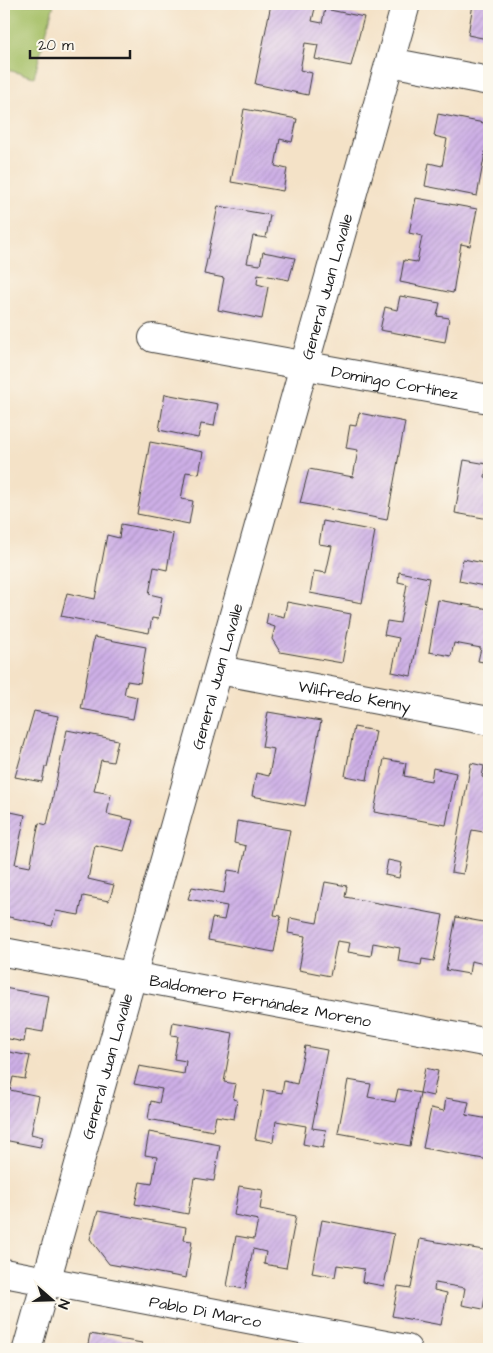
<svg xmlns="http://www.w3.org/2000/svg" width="493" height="1353" viewBox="0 0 493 1353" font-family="'Architects Daughter',sans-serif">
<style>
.garden{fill:#a4bf65;stroke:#606e40}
.building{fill:url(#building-hatch)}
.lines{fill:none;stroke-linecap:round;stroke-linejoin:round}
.minor-casing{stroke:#3c3a36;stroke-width:30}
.minor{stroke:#fff;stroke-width:28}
.labels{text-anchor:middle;stroke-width:4.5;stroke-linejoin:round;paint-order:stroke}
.street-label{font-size:16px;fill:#1c1c1c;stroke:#fbf7ec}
</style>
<defs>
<pattern id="building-hatch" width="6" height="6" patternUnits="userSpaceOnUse" patternTransform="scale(1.25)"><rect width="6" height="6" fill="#cdafe6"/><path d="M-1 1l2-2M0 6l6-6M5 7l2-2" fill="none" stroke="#af96c5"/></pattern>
</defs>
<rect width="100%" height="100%" fill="#fbf7ec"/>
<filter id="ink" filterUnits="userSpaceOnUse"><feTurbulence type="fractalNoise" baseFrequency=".02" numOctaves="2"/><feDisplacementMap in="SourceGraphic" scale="10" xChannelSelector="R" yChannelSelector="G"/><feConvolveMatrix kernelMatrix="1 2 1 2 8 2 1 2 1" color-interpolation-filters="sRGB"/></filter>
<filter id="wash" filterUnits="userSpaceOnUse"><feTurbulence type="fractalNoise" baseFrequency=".0096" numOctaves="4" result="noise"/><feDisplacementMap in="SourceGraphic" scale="20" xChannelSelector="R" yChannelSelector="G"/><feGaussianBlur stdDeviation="1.12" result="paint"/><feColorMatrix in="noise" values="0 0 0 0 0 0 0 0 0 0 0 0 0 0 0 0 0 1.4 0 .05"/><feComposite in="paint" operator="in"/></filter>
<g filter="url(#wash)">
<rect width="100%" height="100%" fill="#f4e2c7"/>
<path class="garden" d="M4,4H54L34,77L4,69Z"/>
<g id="blocks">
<path class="building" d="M271,4H316L312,21L322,23L325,9L364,17L351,66L315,59L318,45L305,43L300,70L312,73L308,95L255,84Z
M473,4H489V52L485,51L487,39L468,35Z
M244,109L297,119L292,142L280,139L275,166L287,169L283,191L231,182Z
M438,114L489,124V131L477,196L425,186L429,163L442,166L447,139L434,136Z
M416,198L477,209L470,246L461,244L453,293L400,282L404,260L417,262L422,236L409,233Z
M218,206L270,215L266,238L253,236L247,263L260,265L263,252L295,258L289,280L258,274L257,284L268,287L262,319L218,310L224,278L204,274Z
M400,296L440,303L437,316L449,318L445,342L380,330L385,307L397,310Z
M165,394L218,404L214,426L201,424L198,438L159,430Z
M359,413L405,422L387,520L300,503L309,469L353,477L358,450L346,448L350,425L356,426Z
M150,442L203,452L199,474L186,472L181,499L193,501L189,524L137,514Z
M464,460L487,464L485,477L489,478V519L455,513Z
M323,521L375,531L362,603L310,593L314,571L326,573L332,546L319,544Z
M121,524L173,534L167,570L154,567L149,594L162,597L158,619L152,618L149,633L61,616L67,593L95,599L107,535L119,538Z
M463,559L489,564V587L459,581Z
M399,572L429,578L411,676L392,672L399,638L384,635L387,621L400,623L407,584L398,582Z
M438,600L489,609V663L478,661L481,648L454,643L451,656L429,652Z
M287,602L351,614L342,663L280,652L272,639L275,627L266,624L268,613L284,617Z
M94,637L146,647L140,683L127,681L124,694L137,697L133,719L81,709Z
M34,711L58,716L47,767H45L42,782L15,777Z
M268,712L321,721L305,806L252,796L256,773L269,776L274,749L262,747Z
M354,727L376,731L367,780L345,776Z
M67,730L118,740L113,762L101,760L94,791L111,794L107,814L133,820L124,851L95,845L88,879L114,885L109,901L83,896L79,915L56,911L52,926L4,916V817L6,811L25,815L15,864L30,867L39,823L47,825Z
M384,759L406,763L404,776L431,781L433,768L456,773L446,825L374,812Z
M471,763L484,766L482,777L489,779V833L472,830L463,874L451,872Z
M237,821L290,830L274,915L281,916L274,952L208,940L212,918L224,920L227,906L188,899L192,887L224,893L228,870L241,872L246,846L234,843Z
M388,860L402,863L399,878L385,875Z
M325,882L347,886L345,897L443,915L434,961L422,959L421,965L398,961L400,948L373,943L371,956L348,952L350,943L337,941L330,976L299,970L305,936L288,933L290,918L317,923Z
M456,917L489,923V965L471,961L469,974L446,970Z
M4,988L49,996L43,1032L26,1029L24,1042L4,1038Z
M173,1022L233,1033L224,1082L236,1084L233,1099L237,1100L234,1119L216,1116L213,1131L148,1119L151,1101L159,1103L162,1089L134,1084L139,1066L184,1074L186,1061L174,1059L178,1036L171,1035Z
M305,1046L327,1050L312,1128L326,1130L323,1148L303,1144L306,1126L276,1121L273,1142L255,1139L264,1090L282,1093L284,1081L297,1084Z
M4,1051L30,1056L25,1079L13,1077L10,1090L39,1096L31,1134L43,1137L40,1147L4,1140Z
M425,1068L438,1071L433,1096L420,1093L410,1146L338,1133L348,1080L371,1084L368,1097L395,1102L398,1089L420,1093Z
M446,1098L469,1102L466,1115L489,1119V1160L423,1148L431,1108L444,1111Z
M149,1132L220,1145L214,1181L194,1178L188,1214L135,1204L140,1182L152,1184L157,1157L145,1155Z
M239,1186L263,1190L260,1209L296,1216L286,1268L264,1264L266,1252L253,1249L245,1289L227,1286L236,1236L254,1239L258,1220L234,1215Z
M98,1211L186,1227L184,1240L192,1241L186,1278L109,1264L90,1239Z
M322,1220L394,1234L384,1286L362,1282L364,1269L337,1265L335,1277L312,1273Z
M420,1239L489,1251V1287L487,1286L483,1309L462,1305L465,1288L435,1283L434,1290L447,1293L441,1325L392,1316L398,1286L411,1288Z
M90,1334L142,1343L141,1349H87Z"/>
</g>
</g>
<g filter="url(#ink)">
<use href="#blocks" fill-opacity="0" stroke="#3c3a36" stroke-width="1"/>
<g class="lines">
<defs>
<g id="minor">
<path d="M390,62L489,81"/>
<path id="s1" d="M153,338L489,399"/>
<path id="s2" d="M219,670L489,721"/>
<path id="s3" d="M4,952L489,1043"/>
<path id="s4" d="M4,1273L407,1349"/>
<path id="s5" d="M27,1349L406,4"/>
</g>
</defs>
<use href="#minor" class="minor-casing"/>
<use href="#minor" class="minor"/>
</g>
</g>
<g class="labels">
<g class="street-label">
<text dy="6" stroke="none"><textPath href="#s5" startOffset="1104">General Juan Lavalle</textPath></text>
<text dy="6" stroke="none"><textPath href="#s1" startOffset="246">Domingo Cortínez</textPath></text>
<text dy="6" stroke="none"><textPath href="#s5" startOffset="699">General Juan Lavalle</textPath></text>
<text dy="6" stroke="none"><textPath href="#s2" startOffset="138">Wilfredo Kenny</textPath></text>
<text dy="6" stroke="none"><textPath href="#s3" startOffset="261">Baldomero Fernández Moreno</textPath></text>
<text dy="6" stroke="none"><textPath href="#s5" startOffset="294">General Juan Lavalle</textPath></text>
<text dy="6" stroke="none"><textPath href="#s4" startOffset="205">Pablo Di Marco</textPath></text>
</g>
</g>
<rect width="493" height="1353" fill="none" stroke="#fbf7ec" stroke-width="20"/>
<g transform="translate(52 1300) rotate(110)" stroke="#fbf7ec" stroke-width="4" paint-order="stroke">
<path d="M0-4L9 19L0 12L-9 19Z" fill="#1c1c1c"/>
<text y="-8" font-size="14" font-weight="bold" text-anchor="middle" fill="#1c1c1c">N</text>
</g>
<path d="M30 50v8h100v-8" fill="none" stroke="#1c1c1c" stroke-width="2.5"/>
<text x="38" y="50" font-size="15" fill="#1c1c1c" stroke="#fbf7ec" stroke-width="4" paint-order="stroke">20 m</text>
</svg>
